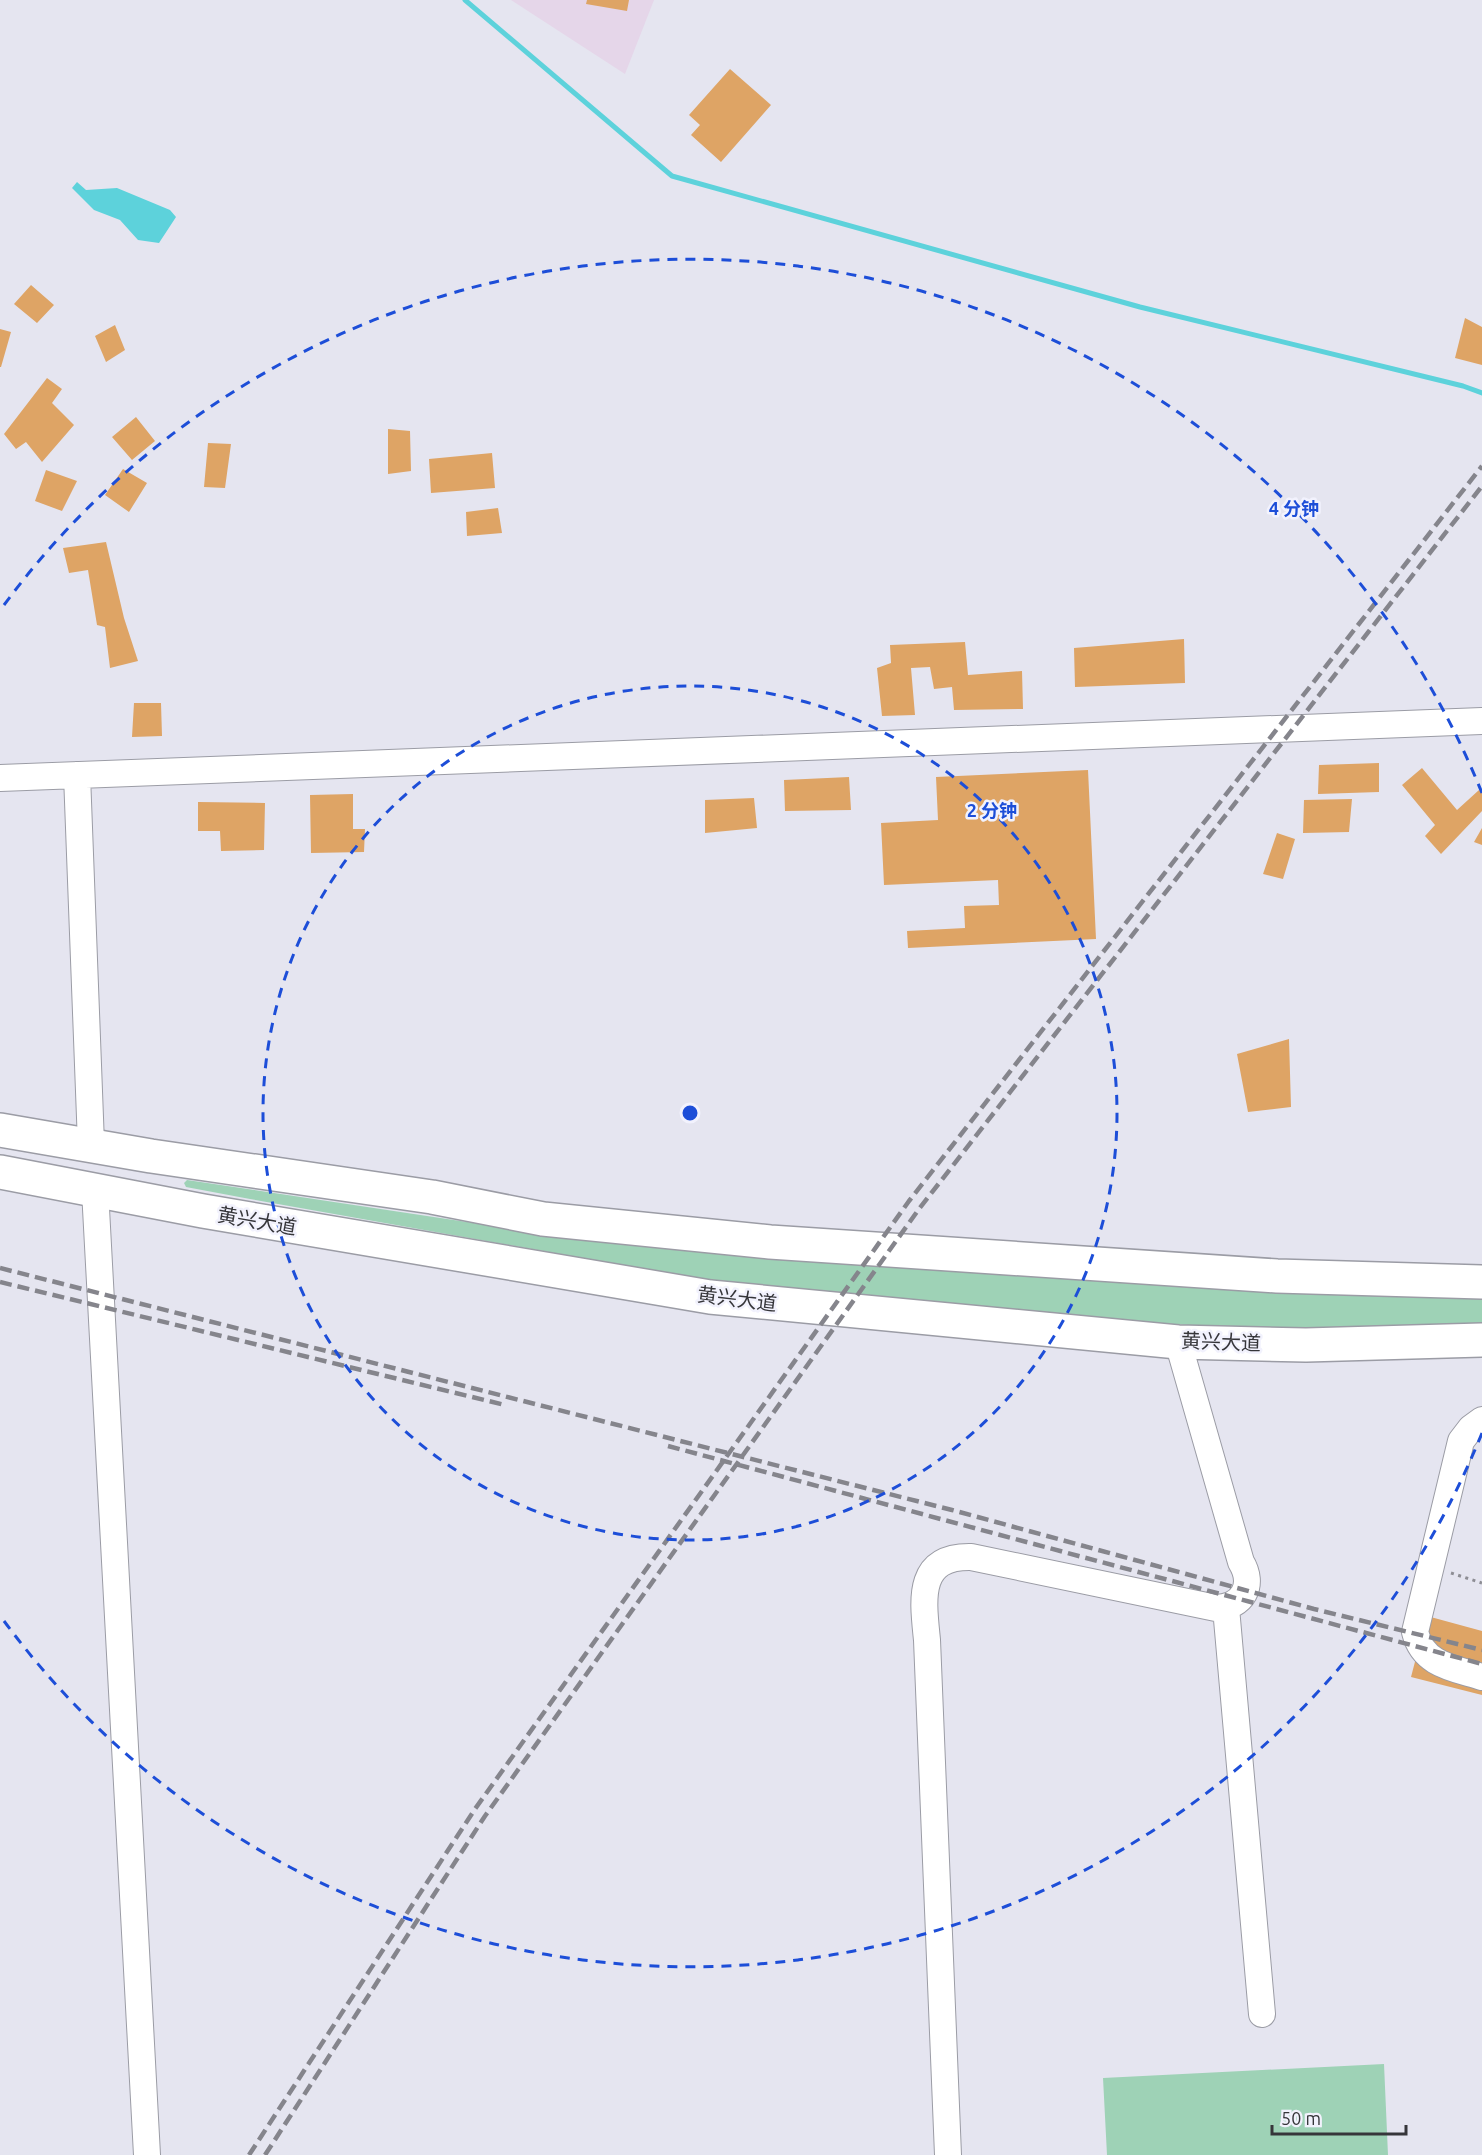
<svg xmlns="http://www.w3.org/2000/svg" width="1482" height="2155" viewBox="0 0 1482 2155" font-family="Ubuntu,'Noto Sans SC',sans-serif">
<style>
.industrial{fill:#e5d6e9}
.green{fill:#9ed2b6}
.water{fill:#5dd2db}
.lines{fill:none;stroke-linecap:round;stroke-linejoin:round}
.stream{stroke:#5dd2db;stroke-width:5}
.building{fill:#dea465}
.minor-casing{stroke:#9b9ca5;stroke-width:28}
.highway-casing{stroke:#9b9ca5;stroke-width:36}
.path{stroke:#8e8e95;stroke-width:3;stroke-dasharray:3 4.5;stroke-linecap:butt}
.minor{stroke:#fff;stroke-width:26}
.highway{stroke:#fff;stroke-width:33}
.rail{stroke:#85858c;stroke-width:4.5;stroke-dasharray:12 6;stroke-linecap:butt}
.ring{fill:none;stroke:#1d4ed8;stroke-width:3;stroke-dasharray:10 8}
.labels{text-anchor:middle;stroke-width:5;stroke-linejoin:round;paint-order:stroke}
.street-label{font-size:20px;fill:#36363a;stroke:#f2f2fd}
.centre{fill:#1d4ed8;stroke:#f2f2fd;stroke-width:3}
.ring-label{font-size:18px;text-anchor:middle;font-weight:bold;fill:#1d4ed8;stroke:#f2f2fd;stroke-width:5;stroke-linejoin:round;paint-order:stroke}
</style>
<rect width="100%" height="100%" fill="#e5e5f0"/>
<path class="industrial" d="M511,0H654L625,74Z"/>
<path class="green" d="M187,1180L487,1225L1283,1292L1482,1297V1326L1327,1330L1219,1327L1018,1314L734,1285L250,1199L186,1187L184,1183Z
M1384,2064L1388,2155H1107L1103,2078Z"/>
<path class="water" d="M77,182L86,190L117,188L170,210L176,217L159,243L138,240L120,220L94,210L72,188Z"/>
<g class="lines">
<path class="stream" d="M465,0L672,176L1140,307L1463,386L1482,393"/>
</g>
<path class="building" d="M587,0H629L627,11L586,4Z
M730,69L771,105L721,162L691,135L700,125L689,115Z
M31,285L54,305L37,323L14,304Z
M1465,318L1482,327V365L1455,358Z
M115,325L125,350L106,362L95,336Z
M0,329L11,332L1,367H0Z
M47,378L62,389L52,403L74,425L42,462L26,442L16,449L4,434Z
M136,417L155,441L132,460L112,437Z
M388,429L410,431L411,471L388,474Z
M208,443L231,444L225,488L204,487Z
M492,453L495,488L431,493L429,459Z
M123,469L147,483L129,512L105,495Z
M46,470L77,481L62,511L35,501Z
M498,508L502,533L467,536L466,512Z
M106,542L124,618L138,661L110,668L105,627L97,625L88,570L69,573L63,548Z
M1184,639L1185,683L1075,687L1074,648Z
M965,642L968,675L1022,671L1023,709L954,710L952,687L934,689L930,667L911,668L915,715L882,716L877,668L891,663L890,645Z
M134,703H161L162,736L132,737Z
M1379,763V792L1318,794L1319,765Z
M1422,768L1457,810L1479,790L1482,793V811L1441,854L1425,836L1435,825L1402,785Z
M1088,770L1096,939L908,948L907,931L965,928L964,906L999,905L998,880L884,885L881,823L938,820L936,777Z
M849,777L851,810L785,811L784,780Z
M353,794V829H365L364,852L311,853L310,795Z
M754,798L757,828L705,833V800Z
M1352,799L1349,832L1303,833L1304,800Z
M198,802L265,803L264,850L221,851L220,831H198Z
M1482,828V845L1474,842Z
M1277,833L1295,839L1283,879L1263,874Z
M1289,1039L1291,1107L1248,1112L1237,1054Z
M1427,1616L1482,1631V1695L1411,1677Z"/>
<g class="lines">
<defs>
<path id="minor" d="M77,775L91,1144
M0,778L1482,721
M95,1190L147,2155
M1482,1420L1471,1428L1461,1441L1415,1632C1423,1665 1453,1668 1482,1677
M1226,1608L1262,2014
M948,2155L927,1640C923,1600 916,1556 971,1557L1216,1608C1243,1607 1255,1585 1241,1562L1178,1342"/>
<path id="highway" d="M0,1130L151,1156L432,1197L543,1219L770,1242L1277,1276L1482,1282
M0,1172L203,1211L710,1297L1178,1342L1306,1345L1482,1340"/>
</defs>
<use href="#minor" class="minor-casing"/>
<use href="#highway" class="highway-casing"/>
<path class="path" d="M1451,1573L1482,1583"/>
<use href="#minor" class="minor"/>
<use href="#highway" class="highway"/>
<path class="rail" d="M0,1268L952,1510L1314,1609L1482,1650
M0,1282L505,1405
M668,1446L1482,1664
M249,2155L475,1809L909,1201L1482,466
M265,2155L485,1816L919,1209L1482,486"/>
</g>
<g class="ring">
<circle cx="690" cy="1113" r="427"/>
<path d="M1482 1433A854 854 0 0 1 4 1621M4 605A854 854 0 0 1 1482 793"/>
</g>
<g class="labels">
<g class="street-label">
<text transform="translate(257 1221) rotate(10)" y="7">黄兴大道</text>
<text transform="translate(737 1299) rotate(7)" y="7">黄兴大道</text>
<text transform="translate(1221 1342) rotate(2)" y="7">黄兴大道</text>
</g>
</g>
<circle cx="690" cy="1113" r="9" class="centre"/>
<g class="ring-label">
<text x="1294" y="515">4 分钟</text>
<text x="992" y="817">2 分钟</text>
</g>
<path d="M1272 2125v9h134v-9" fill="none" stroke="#36363a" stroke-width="3"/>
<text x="1281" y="2125" font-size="18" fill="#36363a" stroke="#f2f2fd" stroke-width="4.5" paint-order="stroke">50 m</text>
</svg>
